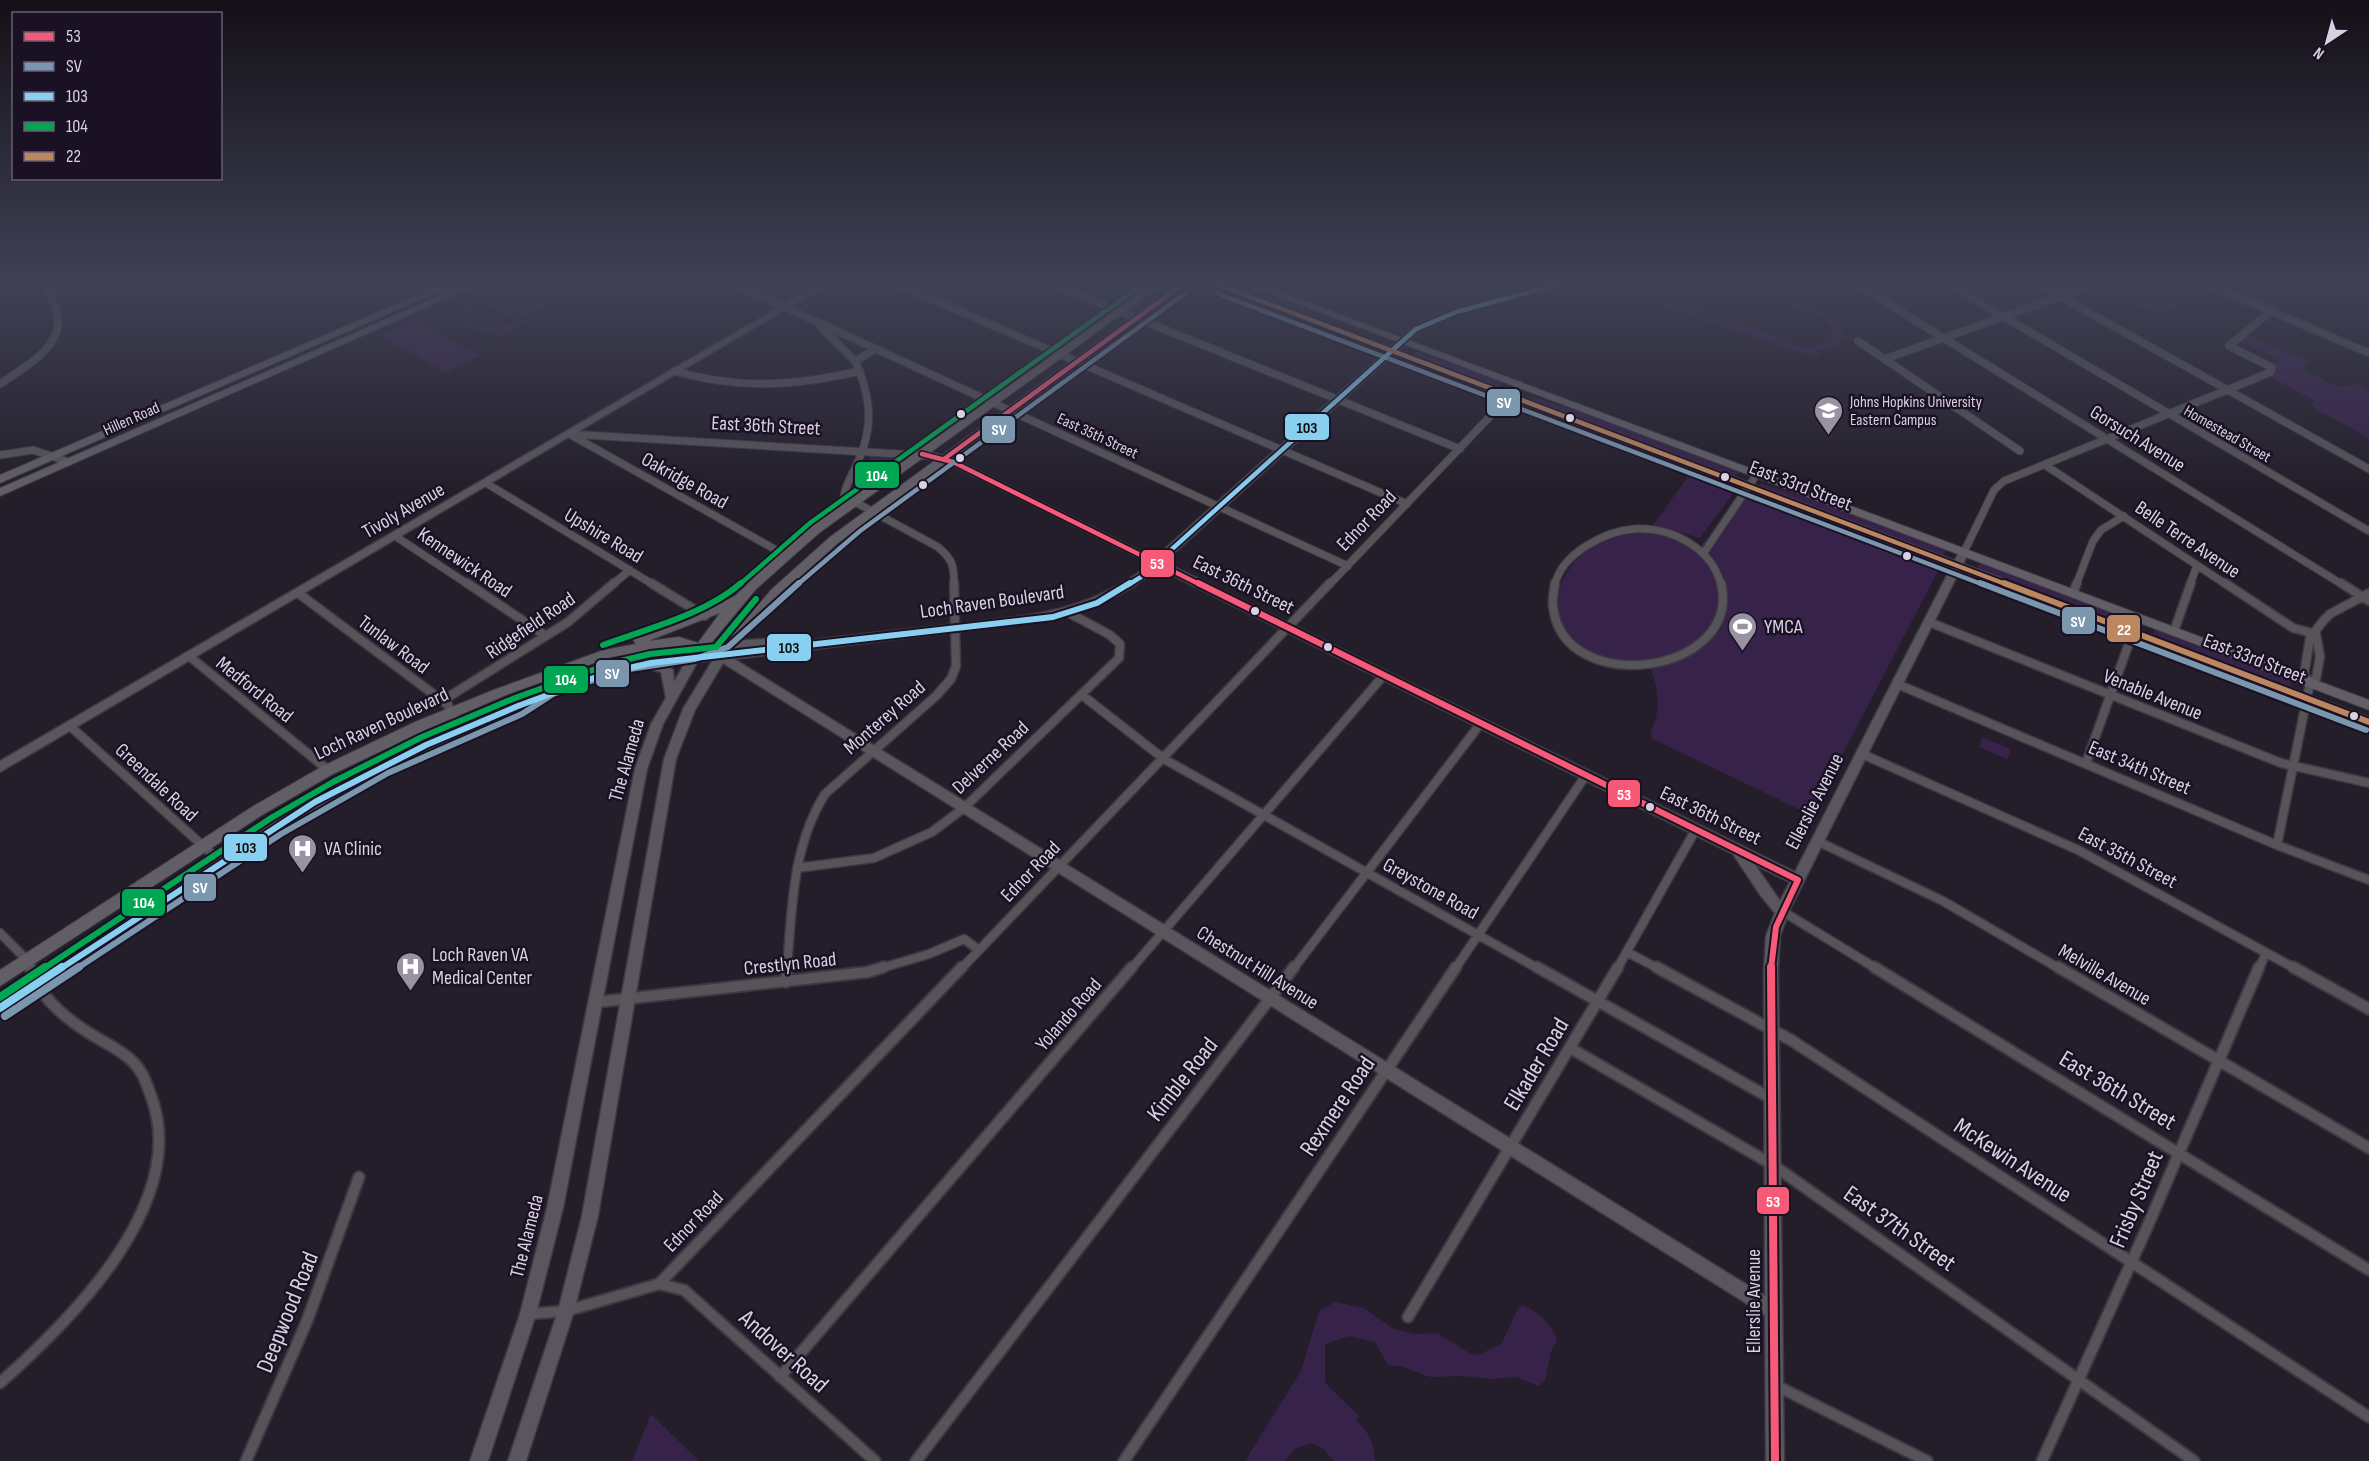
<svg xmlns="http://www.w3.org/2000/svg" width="2369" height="1461" viewBox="0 0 2369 1461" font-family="'Sofia Sans Condensed',sans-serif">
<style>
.green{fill:#37224a}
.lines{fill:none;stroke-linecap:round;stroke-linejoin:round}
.street-far2-casing{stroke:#3d3842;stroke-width:9}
.street-far1-casing{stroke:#3d3842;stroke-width:11}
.street-casing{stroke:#3d3842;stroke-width:14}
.secondary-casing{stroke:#3d3842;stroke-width:3}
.primary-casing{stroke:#3d3842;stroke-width:2}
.street-far2{stroke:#565459;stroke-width:7}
.street-far1{stroke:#565459;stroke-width:8}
.street{stroke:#565459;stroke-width:10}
.secondary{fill:#5a565d;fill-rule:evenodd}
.primary{fill:#615e66;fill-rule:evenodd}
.bus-1-far2-casing{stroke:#1b1124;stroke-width:8}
.bus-1-far1-casing{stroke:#1b1124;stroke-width:10}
.bus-1-casing{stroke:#1b1124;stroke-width:12}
.bus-2-far2-casing{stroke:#1b1124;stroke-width:8}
.bus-2-far1-casing{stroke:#1b1124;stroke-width:10}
.bus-2-casing{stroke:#1b1124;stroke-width:12}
.bus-3-far2-casing{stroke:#1b1124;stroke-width:8}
.bus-3-far1-casing{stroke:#1b1124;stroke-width:10}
.bus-3-casing{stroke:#1b1124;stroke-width:12}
.bus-4-far2-casing{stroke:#1b1124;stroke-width:8}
.bus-4-far1-casing{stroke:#1b1124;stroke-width:10}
.bus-4-casing{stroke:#1b1124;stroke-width:12}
.bus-5-far1-casing{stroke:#1b1124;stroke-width:8}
.bus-5-casing{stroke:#1b1124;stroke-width:10}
.bus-1-far2{stroke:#f75a77;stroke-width:4.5}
.bus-1-far1{stroke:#f75a77;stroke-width:6}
.bus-1{stroke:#f75a77;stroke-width:8}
.bus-2-far2{stroke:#7b97ae;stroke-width:4.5}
.bus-2-far1{stroke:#7b97ae;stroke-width:6}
.bus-2{stroke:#7b97ae;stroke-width:8}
.bus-3-far2{stroke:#89cff0;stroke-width:4.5}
.bus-3-far1{stroke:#89cff0;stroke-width:6}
.bus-3{stroke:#89cff0;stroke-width:8}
.bus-4-far2{stroke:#00a651;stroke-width:4.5}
.bus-4-far1{stroke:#00a651;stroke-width:6}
.bus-4{stroke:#00a651;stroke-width:8}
.bus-5-far1{stroke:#bb8660;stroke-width:4.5}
.bus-5{stroke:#bb8660;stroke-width:6}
.bus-dot{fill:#d8d1df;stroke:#1b1124;stroke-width:2}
.labels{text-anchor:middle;stroke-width:5;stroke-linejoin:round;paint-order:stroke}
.far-poi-label{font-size:16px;fill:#d8d1df;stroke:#1b1124;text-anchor:start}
.far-street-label{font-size:16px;fill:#d8d1df;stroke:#1b1124}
.street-label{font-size:20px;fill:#d8d1df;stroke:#1b1124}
.poi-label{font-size:20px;fill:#d8d1df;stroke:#1b1124;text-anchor:start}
.near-street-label{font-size:24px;fill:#d8d1df;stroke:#1b1124}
.line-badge{stroke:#1b1124;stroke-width:2}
.badge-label{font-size:16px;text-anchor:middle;font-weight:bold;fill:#fff}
.pale-badge-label{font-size:16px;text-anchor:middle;font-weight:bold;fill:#111}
</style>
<rect width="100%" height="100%" fill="#241e2a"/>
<path class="green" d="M78,285H191L175,289L78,288Z
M502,285H511L478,301L470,309L467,314L471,322C503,341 564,300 594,285H604L498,337L494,334L499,331L476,330L464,324L460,316L469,302Z
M520,285H585L514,320L484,302Z
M1423,285H1507L1442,301Z
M1651,285H1661L1662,295L1670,303L1685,309L1688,306L1699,308L1778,336L1776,339C1794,345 1816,352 1832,338V328L1826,320L1814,314L1725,285C1749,285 1846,309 1843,338L1832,348L1815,351L1819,353L1816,358L1647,301L1651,297L1655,298Z
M2110,285H2123L2155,301L2172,289L2188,295L2161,316L2133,303L2137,299Z
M414,319L480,355L446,373L380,335Z
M2249,336L2311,362L2300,369L2339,387L2358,384L2369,389V438L2314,408L2311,404L2315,401L2270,376L2277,372L2270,365L2280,360L2241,342Z
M1416,352L1504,382L1497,388L1412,356Z
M1533,397L1591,415L1740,472L1735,476L1533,401Z
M874,455L902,457L905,460L861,492L853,490L867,459Z
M1692,471L1737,488L1700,538L1653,525Z
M1760,483L1835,507L1916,537L1946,551L1943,555L1761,488Z
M1740,491L1940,567L1811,815L1653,739L1650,733C1663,707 1658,688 1648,661C1638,661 1626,662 1616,660C1505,637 1572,511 1660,535C1673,538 1687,543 1697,552Z
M1981,563L2120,614L2116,623L1979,570L1977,565Z
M2155,627L2293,680L2292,684L2294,685L2289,686L2152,637Z
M1982,737L2011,749L2007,759L1979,747Z
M1335,1302L1364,1308L1392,1328L1414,1334L1437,1333L1471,1354L1479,1355L1502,1343L1517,1310L1522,1305C1537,1310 1554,1326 1557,1341L1551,1351L1545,1381L1539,1386L1516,1377L1491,1379L1463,1376L1430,1377L1403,1367L1388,1365L1375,1342L1349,1336L1325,1344V1383L1360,1417L1355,1419C1368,1432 1375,1442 1375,1461H1334L1324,1449L1311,1443L1294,1449L1286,1461H1245L1301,1371L1319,1311Z
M651,1414L699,1461H632Z"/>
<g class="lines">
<defs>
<path id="street-far2" d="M737,285L1348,566
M899,285L1407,504
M1055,285L1460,449
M1858,285L2343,585
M1950,285L2369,531
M2040,285L2369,469
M2210,285L2369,353
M820,326L855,361
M1858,341L2020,451
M876,349L855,361C870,394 874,423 860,457C855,470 846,482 844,496L938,547C953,560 954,565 954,585
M1885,359L2092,285
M674,371C740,390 794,386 860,371
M0,384C20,370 60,349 58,320C57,308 51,296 46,285
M569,434L933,456L953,462L1157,563
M571,435L785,555
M0,455L33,450L69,462
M2045,465L2227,585
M486,483L654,585
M395,536L469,585
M1705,551L1757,474
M1964,552L1994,490L2004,481L2271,372L2272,368L2269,366L2229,346L2271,311
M612,585L630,570
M1329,585L1520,385
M1555,585C1561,554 1605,531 1634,529C1672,527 1712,548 1721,585
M2076,585L2093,541L2101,530L2124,516
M2190,585L2197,565"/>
<path id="street-far1" d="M467,583L546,636
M651,583L705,616
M1555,583C1554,591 1552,599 1553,606C1562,699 1743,675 1721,583
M2225,583L2293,628L2316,634
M2341,583L2369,601
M298,593L448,705L459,730
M2073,593L2077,583
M1929,622L2281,763L2369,783
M2174,631L2191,583
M189,656L328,770
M2310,683L2304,675L2310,638L2323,621L2330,614L2369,593
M1897,684L2277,845L2369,880
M1082,695L1164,759L1539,969
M442,701L568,622L614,583
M70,726L222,863
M1862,754L2078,850L2296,969
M2086,763L2138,618
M1817,841L1943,901L2060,969
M2277,845L2310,683L2316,679L2320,656L2316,634
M797,868L874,858L932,832L965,807L1119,658L1120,644L1110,635L1069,613
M1782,911L1877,969
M0,933L22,955L30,969
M1627,952L1659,969
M787,969C792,908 792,847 825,794L936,696L951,679L956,666L954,583
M878,969L929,954L964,939L979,950
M961,969L1330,583
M1131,969L1384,675
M1293,969L1481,723
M1455,969L1586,775
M1617,969L1696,829
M2259,969L2266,953"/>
<path id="street" d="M1537,967L1772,1099
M1656,967L1791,1040L2369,1417
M1874,967L2369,1270
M2058,967L2369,1148
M2293,967L2369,1009
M786,982L787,967
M597,1002L868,972L884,967
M1570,1048L1773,1165L2194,1461
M659,1284L684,1290L875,1461
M528,1314L566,1311L659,1284L962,967
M1408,1317L1618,967
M780,1377L1132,967
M0,1383C71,1320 191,1202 151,1096C146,1083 143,1071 132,1061C121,1050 107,1044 94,1036C67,1020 39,998 30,967
M1775,1385L1927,1461
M246,1461L307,1321L359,1177
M916,1461L1294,967
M1124,1461L1456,967
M2042,1461L2149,1223L2259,967"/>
<path id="secondary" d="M817,285H827L0,772V761Z
M1547,285H1560L1459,314L1419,331L1164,562L1795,872L1959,552L1964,548L1968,550L1969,552L1789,911L1780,936L1778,969L1784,1461H1766L1765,1315L723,663L695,710L676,759L598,1216L574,1311L526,1461H508L558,1311L582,1216L664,759L683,709L717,653L765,647L730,648L724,644L726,641L783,638L787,639L788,644C841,636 895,631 948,625C1019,617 1076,615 1137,574L1413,327L1453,310ZM1158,568L1733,854L1761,896L1775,913L1766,936L1764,969L1765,1296L734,659L1042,621C1085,612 1124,598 1158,568ZM1755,865L1790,882L1780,901Z
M693,655L699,659L663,724L647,769L563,1208L536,1314L488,1461H470L520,1314L547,1208L635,769L651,724L666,698L661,672L645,668L643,665L649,661L665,663L673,670L674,682L689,656Z"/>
<path id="primary" d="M441,285H454L0,483V475Z
M464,285H477L0,496V488Z
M1151,285H1162L819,533L756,589L712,642L728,640L772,589L830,537L1176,285H1187L838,543L780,595L726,659L651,668L617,675L523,709L431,749L342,794L281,830L0,1015V999L271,822L332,786L421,741L513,703L610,668L651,658L693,654V650L679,647L665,648L611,657L506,695L425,730L333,774L262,815L0,986V970L252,807L323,766L415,722L496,689L604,650L636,644L633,640L635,637L701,613L735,596L763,569L811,527ZM720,613L698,643L679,637L648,641ZM719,650L717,652L704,653L705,652Z
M1214,285H1227L2369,717V727Z
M1248,285H1261L2369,700V710Z"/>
</defs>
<use href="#street-far2" class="street-far2-casing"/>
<use href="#street-far1" class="street-far1-casing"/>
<use href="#street" class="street-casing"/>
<use href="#secondary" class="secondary-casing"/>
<use href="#primary" class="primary-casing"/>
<use href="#street-far2" class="street-far2"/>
<use href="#street-far1" class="street-far1"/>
<use href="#street" class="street"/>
<use href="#secondary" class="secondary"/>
<use href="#primary" class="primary"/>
<defs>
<path id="bus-1-far2" d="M922,454L953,462L1201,585
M944,459L1182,285"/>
<path id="bus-1-far1" d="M1198,583L1798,880L1776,927L1771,969"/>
<path id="bus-1" d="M1771,967L1775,1461"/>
<path id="bus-2-far2" d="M1216,293L1984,585
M797,585L860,531L1187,292"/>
<path id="bus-2-far1" d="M1980,583L2366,730
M76,969L281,834L388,773L522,714L553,694L623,670L695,659L728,647L799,583"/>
<path id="bus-2" d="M5,1016L79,967"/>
<path id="bus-3-far2" d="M1128,585L1141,577L1416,329L1456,312L1556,285"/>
<path id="bus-3-far1" d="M60,969L315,802L426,745L518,706L607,673L651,663L1053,617L1097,603L1130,583"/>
<path id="bus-3" d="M0,1008L62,967"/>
<path id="bus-4-far2" d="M739,585L810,523L1142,285"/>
<path id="bus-4-far1" d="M603,645C647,629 706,614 741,583
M43,969L271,818L333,782L422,737L515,698L612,663L650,654L716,647L756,599"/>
<path id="bus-4" d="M0,997L45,967"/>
<path id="bus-5-far1" d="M1219,285L2008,585"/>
<path id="bus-5" d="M2004,583L2369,722"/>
</defs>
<use href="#bus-1-far2" class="bus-1-far2-casing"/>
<use href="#bus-1-far1" class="bus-1-far1-casing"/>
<use href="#bus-1" class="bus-1-casing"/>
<use href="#bus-2-far2" class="bus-2-far2-casing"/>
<use href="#bus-2-far1" class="bus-2-far1-casing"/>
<use href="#bus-2" class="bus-2-casing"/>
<use href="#bus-3-far2" class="bus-3-far2-casing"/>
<use href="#bus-3-far1" class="bus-3-far1-casing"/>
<use href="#bus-3" class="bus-3-casing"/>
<use href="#bus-4-far2" class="bus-4-far2-casing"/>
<use href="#bus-4-far1" class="bus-4-far1-casing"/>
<use href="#bus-4" class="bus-4-casing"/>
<use href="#bus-5-far1" class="bus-5-far1-casing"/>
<use href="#bus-5" class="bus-5-casing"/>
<use href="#bus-1-far2" class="bus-1-far2"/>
<use href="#bus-1-far1" class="bus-1-far1"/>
<use href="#bus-1" class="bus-1"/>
<use href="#bus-2-far2" class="bus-2-far2"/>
<use href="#bus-2-far1" class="bus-2-far1"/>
<use href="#bus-2" class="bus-2"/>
<use href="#bus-3-far2" class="bus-3-far2"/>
<use href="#bus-3-far1" class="bus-3-far1"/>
<use href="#bus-3" class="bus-3"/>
<use href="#bus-4-far2" class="bus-4-far2"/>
<use href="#bus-4-far1" class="bus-4-far1"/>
<use href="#bus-4" class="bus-4"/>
<use href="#bus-5-far1" class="bus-5-far1"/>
<use href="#bus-5" class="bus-5"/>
</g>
<linearGradient id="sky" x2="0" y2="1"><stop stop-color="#141017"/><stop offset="0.58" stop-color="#3f4155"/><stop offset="1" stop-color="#3f4155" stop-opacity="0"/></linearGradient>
<rect width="2369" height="489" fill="url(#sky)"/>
<defs>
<symbol id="university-pin" viewBox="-11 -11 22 30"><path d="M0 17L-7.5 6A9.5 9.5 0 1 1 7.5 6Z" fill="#9992a0" stroke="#1b1124"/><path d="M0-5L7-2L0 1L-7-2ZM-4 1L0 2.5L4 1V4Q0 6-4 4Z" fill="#fff"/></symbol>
<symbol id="stadium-pin" viewBox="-11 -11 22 30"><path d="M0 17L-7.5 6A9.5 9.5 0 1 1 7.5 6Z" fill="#9992a0" stroke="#1b1124"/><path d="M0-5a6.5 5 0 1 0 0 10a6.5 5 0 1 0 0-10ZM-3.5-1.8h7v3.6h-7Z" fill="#fff"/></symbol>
<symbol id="hospital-pin" viewBox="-11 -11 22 30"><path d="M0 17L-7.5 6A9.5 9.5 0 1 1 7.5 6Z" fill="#9992a0" stroke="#1b1124"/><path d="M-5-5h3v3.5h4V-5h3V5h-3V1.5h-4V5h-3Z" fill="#fff"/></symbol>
</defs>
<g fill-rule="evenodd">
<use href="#university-pin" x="1812" y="394" width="33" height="45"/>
<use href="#stadium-pin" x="1726" y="610" width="33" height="45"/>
<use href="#hospital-pin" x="286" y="832" width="33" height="45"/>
<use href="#hospital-pin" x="394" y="950" width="33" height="45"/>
</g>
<g class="bus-dot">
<circle cx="961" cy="414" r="5"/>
<circle cx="1570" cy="418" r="5"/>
<circle cx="960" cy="458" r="5"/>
<circle cx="1725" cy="477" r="5"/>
<circle cx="923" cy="485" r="5"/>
<circle cx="1907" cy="556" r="5"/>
<circle cx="1255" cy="611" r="5"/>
<circle cx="1328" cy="647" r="5"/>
<circle cx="2354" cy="716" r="5"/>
<circle cx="1650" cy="807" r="5"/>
</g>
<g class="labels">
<g class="far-poi-label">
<text x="1850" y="407">Johns Hopkins University<tspan x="1850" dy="18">Eastern Campus</tspan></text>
</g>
<g class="far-street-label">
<text transform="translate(131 418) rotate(-24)" y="6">Hillen Road</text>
<text transform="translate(2228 433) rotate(30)" y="6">Homestead Street</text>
<text transform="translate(1098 435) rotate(25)" y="6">East 35th Street</text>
</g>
<g class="street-label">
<text transform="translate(766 425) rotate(3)" y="7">East 36th Street</text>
<text transform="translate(2138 438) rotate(32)" y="7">Gorsuch Avenue</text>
<text transform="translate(685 480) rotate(29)" y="7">Oakridge Road</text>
<text transform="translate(1801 485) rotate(21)" y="7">East 33rd Street</text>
<text transform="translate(403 510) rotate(-30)" y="7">Tivoly Avenue</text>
<text transform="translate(1366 520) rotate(-46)" y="7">Ednor Road</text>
<text transform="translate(604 535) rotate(31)" y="7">Upshire Road</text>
<text transform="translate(2188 539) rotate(34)" y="7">Belle Terre Avenue</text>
<text transform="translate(465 562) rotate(34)" y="7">Kennewick Road</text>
<text transform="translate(1244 584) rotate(26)" y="7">East 36th Street</text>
<text transform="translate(992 601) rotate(-8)" y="7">Loch Raven Boulevard</text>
<text transform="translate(530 625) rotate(-34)" y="7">Ridgefield Road</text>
<text transform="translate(394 644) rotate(37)" y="7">Tunlaw Road</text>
<text transform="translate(2255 658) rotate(21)" y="7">East 33rd Street</text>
<text transform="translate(255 689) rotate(39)" y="7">Medford Road</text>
<text transform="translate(2153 694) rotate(22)" y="7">Venable Avenue</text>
<text transform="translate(884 717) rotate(-41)" y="7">Monterey Road</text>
<text transform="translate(381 723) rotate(-25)" y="7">Loch Raven Boulevard</text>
<text transform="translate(990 757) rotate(-43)" y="7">Delverne Road</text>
<text transform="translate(626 760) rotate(-74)" y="7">The Alameda</text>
<text transform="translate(2140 767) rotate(23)" y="7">East 34th Street</text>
<text transform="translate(157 782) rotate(43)" y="7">Greendale Road</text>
<text transform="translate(1814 801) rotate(-63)" y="7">Ellerslie Avenue</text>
<text transform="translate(1711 815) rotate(26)" y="7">East 36th Street</text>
<text transform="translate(2128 857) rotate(28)" y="7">East 35th Street</text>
<text transform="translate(1030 871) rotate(-46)" y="7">Ednor Road</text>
<text transform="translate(1431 888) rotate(29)" y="7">Greystone Road</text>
<text transform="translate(790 963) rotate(-6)" y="7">Crestlyn Road</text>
<text transform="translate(1258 967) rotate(32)" y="7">Chestnut Hill Avenue</text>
<text transform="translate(2105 974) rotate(30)" y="7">Melville Avenue</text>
<text transform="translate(1068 1014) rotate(-49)" y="7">Yolando Road</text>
<text transform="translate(693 1221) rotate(-46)" y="7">Ednor Road</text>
<text transform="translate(526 1236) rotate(-76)" y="7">The Alameda</text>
<text transform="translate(1753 1301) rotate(-90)" y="7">Ellerslie Avenue</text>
</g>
<g class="poi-label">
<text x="1764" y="633">YMCA</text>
<text x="324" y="855">VA Clinic</text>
<text x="432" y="961">Loch Raven VA<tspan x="432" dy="23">Medical Center</tspan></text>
</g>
<g class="near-street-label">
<text transform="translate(1536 1064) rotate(-59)" y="8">Elkader Road</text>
<text transform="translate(1182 1079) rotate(-52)" y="8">Kimble Road</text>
<text transform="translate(2118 1090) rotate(31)" y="8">East 36th Street</text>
<text transform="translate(1337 1106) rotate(-56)" y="8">Rexmere Road</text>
<text transform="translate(2013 1160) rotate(33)" y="8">McKewin Avenue</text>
<text transform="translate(2136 1199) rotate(-67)" y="8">Frisby Street</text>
<text transform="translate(1900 1228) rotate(35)" y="8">East 37th Street</text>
<text transform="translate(287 1312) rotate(-68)" y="8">Deepwood Road</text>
<text transform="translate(784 1351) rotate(42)" y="8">Andover Road</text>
</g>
</g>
<g class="line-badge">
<rect x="1486" y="388" width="35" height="29" rx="6" fill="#7b97ae"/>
<rect x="1284" y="413" width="46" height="28" rx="6" fill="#89cff0"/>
<rect x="981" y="415" width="35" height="29" rx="6" fill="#7b97ae"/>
<rect x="854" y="461" width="46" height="28" rx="6" fill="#00a651"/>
<rect x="1140" y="549" width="35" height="29" rx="6" fill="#f75a77"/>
<rect x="2061" y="606" width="35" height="29" rx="6" fill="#7b97ae"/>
<rect x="2106" y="614" width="35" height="29" rx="6" fill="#bb8660"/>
<rect x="766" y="633" width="46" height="29" rx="6" fill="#89cff0"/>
<rect x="595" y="659" width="35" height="29" rx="6" fill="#7b97ae"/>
<rect x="543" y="665" width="46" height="29" rx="6" fill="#00a651"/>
<rect x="1607" y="779" width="34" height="29" rx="6" fill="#f75a77"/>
<rect x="223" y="833" width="45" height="29" rx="6" fill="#89cff0"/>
<rect x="183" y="873" width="34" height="29" rx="6" fill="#7b97ae"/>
<rect x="121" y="888" width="45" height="29" rx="6" fill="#00a651"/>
<rect x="1756" y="1186" width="34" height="29" rx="6" fill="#f75a77"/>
</g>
<g class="badge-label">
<text x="1504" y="408">SV</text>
<text x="999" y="435">SV</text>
<text x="877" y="481">104</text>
<text x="1157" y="569">53</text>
<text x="2078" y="627">SV</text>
<text x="2124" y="635">22</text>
<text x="612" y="679">SV</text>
<text x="566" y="685">104</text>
<text x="1624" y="800">53</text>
<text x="200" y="893">SV</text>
<text x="144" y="908">104</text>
<text x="1773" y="1207">53</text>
</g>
<g class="pale-badge-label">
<text x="1307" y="433">103</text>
<text x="789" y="653">103</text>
<text x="246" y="853">103</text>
</g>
<rect x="12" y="12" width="210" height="168" fill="#1b1124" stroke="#675e6f" stroke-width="1.5"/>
<rect x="24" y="32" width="30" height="9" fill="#f75a77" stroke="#675e6f" stroke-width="1.5"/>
<text x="66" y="42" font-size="18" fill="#d8d1df">53</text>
<rect x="24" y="62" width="30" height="9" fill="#7b97ae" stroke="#675e6f" stroke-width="1.5"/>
<text x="66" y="72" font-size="18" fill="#d8d1df">SV</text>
<rect x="24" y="92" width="30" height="9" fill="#89cff0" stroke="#675e6f" stroke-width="1.5"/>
<text x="66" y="102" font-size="18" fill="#d8d1df">103</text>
<rect x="24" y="122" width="30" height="9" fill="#00a651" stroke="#675e6f" stroke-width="1.5"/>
<text x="66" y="132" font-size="18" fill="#d8d1df">104</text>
<rect x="24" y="152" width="30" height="9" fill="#bb8660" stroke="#675e6f" stroke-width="1.5"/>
<text x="66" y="162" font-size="18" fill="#d8d1df">22</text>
<g transform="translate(2327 42) rotate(216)" stroke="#1b1124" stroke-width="4.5" paint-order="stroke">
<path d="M0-4.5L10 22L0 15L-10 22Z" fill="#d8d1df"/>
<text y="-9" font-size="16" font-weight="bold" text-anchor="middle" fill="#d8d1df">N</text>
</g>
</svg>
